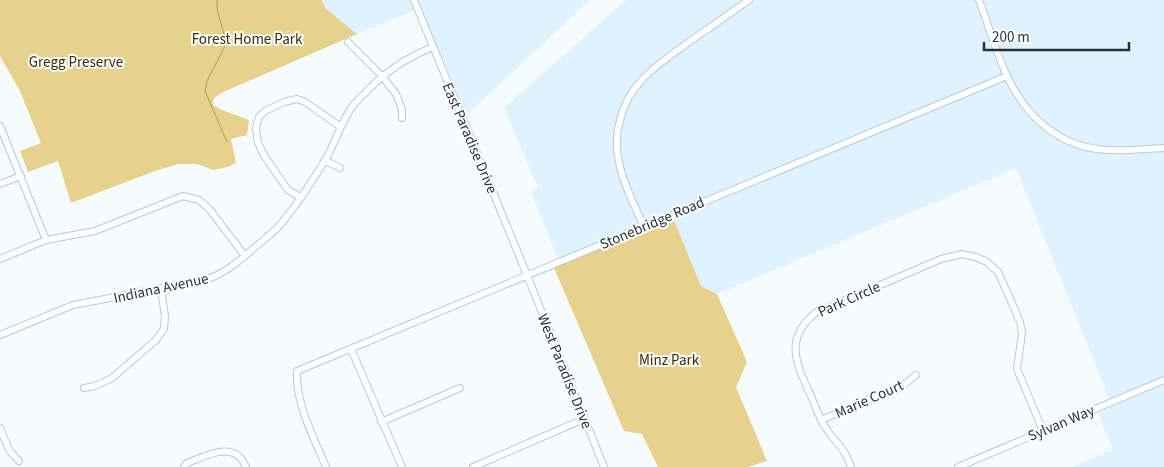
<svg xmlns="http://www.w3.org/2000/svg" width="1164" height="467" viewBox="0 0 1164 467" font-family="'Source Sans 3',sans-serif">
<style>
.built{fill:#dff2ff}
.green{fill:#e6d18d}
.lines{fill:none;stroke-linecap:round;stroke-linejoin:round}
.stream{stroke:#ad9d60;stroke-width:1}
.minor-casing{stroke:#b3cbdc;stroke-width:8}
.minor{stroke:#fff;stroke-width:6}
.labels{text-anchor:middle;stroke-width:4;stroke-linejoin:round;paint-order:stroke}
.park-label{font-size:15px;fill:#372c04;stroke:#fff}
.street-label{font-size:15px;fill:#283138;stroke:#fff}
</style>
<rect width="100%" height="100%" fill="#f6fbfe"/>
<path class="built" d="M322,0H411L415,10L357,34L325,8Z
M422,0H590L466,115L419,2Z
M626,0H1164V467H1071L1113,450L1098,413L1112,406L1016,168L717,294L701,286L670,212L558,259L531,192L538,188L504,108Z"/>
<path class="green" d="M0,0H322L325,8L357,34L221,93L214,98L213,105L222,110L249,120L247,135L231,139L236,163L228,167L213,170L197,164H178L155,171L71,203L58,161L28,172L20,151L41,143L20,91L0,56Z
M673,218L701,286L717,294L747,362L736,387L767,461L748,467H658L642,434L624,431L554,268Z"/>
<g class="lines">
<path class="stream" d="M217,0V9L226,41L224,48L207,81L205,91L227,142"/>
<defs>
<path id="minor" d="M414,0L527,275L604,467
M979,0C988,24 996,52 1007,76C1027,119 1062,149 1110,150C1128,151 1146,149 1164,148
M348,42L382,76L396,94L402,109V118
M0,126L46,240
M325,160L340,168
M0,184L21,176
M300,197L288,190L265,157L258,143L256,128L259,117L265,111L284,102L297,99L305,102L341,127
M644,227C635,206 623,184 619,162C616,148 616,134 620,120C629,82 659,64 689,42C709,28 729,14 749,0
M0,259L46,240L95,231L183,196L199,200L210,210L245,256
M0,335L73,305L205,280C224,274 238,262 253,249C262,241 273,233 281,224C298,203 314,179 328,155C337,138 342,120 354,104C358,100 363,95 367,91C386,71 408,57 433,47
M351,349L402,467
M84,388L95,386L112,378L156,340L164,329L165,317L161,288
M821,420L905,384L916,375
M381,422L460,388
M0,428L9,450L19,461
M184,467L187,463C206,456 235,439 246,467
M326,467C314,438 295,403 297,371L1007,76
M473,467L584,419
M851,467C849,462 847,457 845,453C840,445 833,439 828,431C820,421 816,408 811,396C797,365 783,340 815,313L941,259L962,254L976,257L987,262L998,272L1012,303L1020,322L1022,333L1017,369L1043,431
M958,467L1164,380"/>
</defs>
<use href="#minor" class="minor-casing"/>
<use href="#minor" class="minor"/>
</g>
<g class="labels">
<g class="park-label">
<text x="247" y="44">Forest Home Park</text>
<text x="76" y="67">Gregg Preserve</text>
<text x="669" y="365">Minz Park</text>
</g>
<g class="street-label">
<text transform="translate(470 138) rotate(67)" y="5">East Paradise Drive</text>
<text transform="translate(652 223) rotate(-23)" y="5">Stonebridge Road</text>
<text transform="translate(161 288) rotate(-12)" y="5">Indiana Avenue</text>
<text transform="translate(849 299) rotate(-24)" y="5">Park Circle</text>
<text transform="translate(565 371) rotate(68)" y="5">West Paradise Drive</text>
<text transform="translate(869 399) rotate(-24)" y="5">Marie Court</text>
<text transform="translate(1061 423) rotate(-23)" y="5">Sylvan Way</text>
</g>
</g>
<path d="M984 42v8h145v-8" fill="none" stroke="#283138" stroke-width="2.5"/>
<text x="992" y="42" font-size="15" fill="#283138" stroke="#ffffff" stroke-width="4" paint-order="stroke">200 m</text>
</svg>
